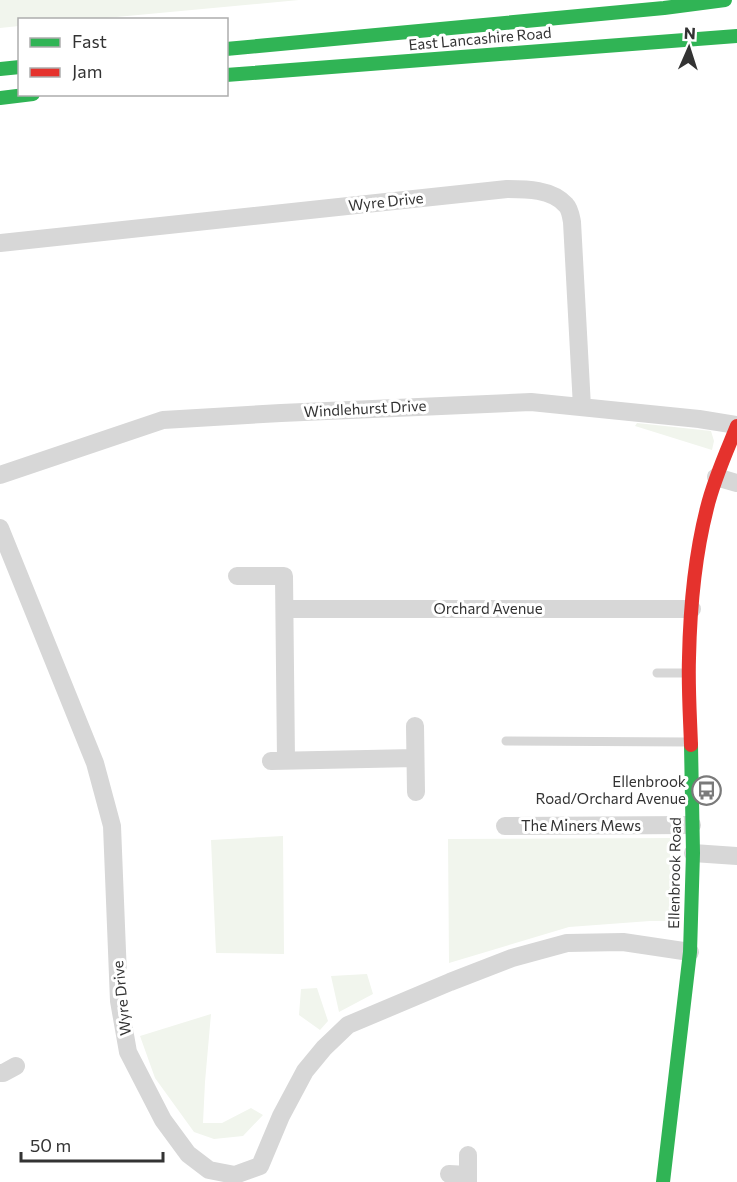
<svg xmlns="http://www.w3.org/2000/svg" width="737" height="1182" viewBox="0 0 737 1182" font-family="Commissioner,sans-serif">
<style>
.green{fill:#f1f5ed}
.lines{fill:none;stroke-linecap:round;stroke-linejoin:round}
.lane{stroke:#d7d7d7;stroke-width:9}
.street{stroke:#d7d7d7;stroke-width:18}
.fast{stroke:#30b455;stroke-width:14}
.jam{stroke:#e5322d;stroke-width:14}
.labels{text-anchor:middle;stroke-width:6;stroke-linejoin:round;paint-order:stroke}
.street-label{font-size:15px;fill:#333;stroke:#fff}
.poi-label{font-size:15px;fill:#333;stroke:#fff;text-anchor:end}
</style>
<rect width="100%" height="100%" fill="#fff"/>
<path class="green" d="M0,0H299L95,19L20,20L19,26L0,28Z
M637,423L711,431L714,441L712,450L635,426Z
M283,836L284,954L216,953L211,840Z
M676,838L678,911L670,921H650L569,927L449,963L448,839Z
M367,974L373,994L339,1012L331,976Z
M317,988L328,1021L320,1030L299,1015L301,989Z
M211,1014L205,1082L203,1123H222L251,1108L263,1115L243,1136L214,1139L194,1132L155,1078L140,1036Z"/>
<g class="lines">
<path class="lane" d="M657,673H687
M506,741L688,742"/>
<path class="street" d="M0,243L507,189C526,189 552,189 566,205C570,209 571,217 572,222L582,407
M0,475L163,420L281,413L531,402L699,419L737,425
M716,477L737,483
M0,528L95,763L112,826L119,1001L128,1052L163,1120L188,1154L209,1170L235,1175L260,1166L281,1116L305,1071L324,1048L348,1025L450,982L512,958L567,943L623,942L690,952
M237,576H284L286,760
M285,609H692
M415,726L416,792
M271,761L415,758
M505,826L692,825
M693,853L737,856
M0,1073H3L16,1066
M449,1174L468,1175
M468,1182V1155"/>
<path class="fast" d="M226,49L664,8L725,0
M0,69L20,67
M226,75L737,36
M0,98L33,94
M663,1182L690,952L693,853L691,745"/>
<path class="jam" d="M691,745C690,716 688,687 689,658C690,610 695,555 707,508C714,479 726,453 737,426"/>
</g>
<defs>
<symbol id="bus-ring" viewBox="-11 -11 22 22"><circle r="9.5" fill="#fff" stroke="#7a7a7a" stroke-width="1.5"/><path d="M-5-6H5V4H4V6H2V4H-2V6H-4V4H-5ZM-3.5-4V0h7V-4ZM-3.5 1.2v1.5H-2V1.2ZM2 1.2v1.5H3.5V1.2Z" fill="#7a7a7a"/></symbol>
</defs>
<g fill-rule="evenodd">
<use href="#bus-ring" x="690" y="774" width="33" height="33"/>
</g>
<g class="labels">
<g class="street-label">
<text transform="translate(480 39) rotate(-5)" y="5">East Lancashire Road</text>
<text transform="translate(386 202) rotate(-6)" y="5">Wyre Drive</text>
<text transform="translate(365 409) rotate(-3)" y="5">Windlehurst Drive</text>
<text x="488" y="614">Orchard Avenue</text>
<text x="581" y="831">The Miners Mews</text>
<text transform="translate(675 873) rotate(-89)" y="5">Ellenbrook Road</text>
<text transform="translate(122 998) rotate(-96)" y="5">Wyre Drive</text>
</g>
<g class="poi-label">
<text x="686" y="787">Ellenbrook<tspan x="686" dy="17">Road/Orchard Avenue</tspan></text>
</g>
</g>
<rect x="18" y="18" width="210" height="78" fill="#ffffff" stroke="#adadad" stroke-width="1.5"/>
<rect x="30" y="38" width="30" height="9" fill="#30b455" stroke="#adadad" stroke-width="1.5"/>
<text x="72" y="48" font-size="18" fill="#333333">Fast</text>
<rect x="30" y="68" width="30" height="9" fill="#e5322d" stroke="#adadad" stroke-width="1.5"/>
<text x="72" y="78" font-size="18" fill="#333333">Jam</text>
<g transform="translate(689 48) rotate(3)" stroke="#ffffff" stroke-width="4.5" paint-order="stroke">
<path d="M0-4.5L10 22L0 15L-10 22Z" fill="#333333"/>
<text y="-9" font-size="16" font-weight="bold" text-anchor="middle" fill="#333333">N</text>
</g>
<path d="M21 1152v9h142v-9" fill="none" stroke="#333333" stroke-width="3"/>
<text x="30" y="1152" font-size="18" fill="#333333" stroke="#ffffff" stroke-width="4.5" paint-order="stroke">50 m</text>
</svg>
